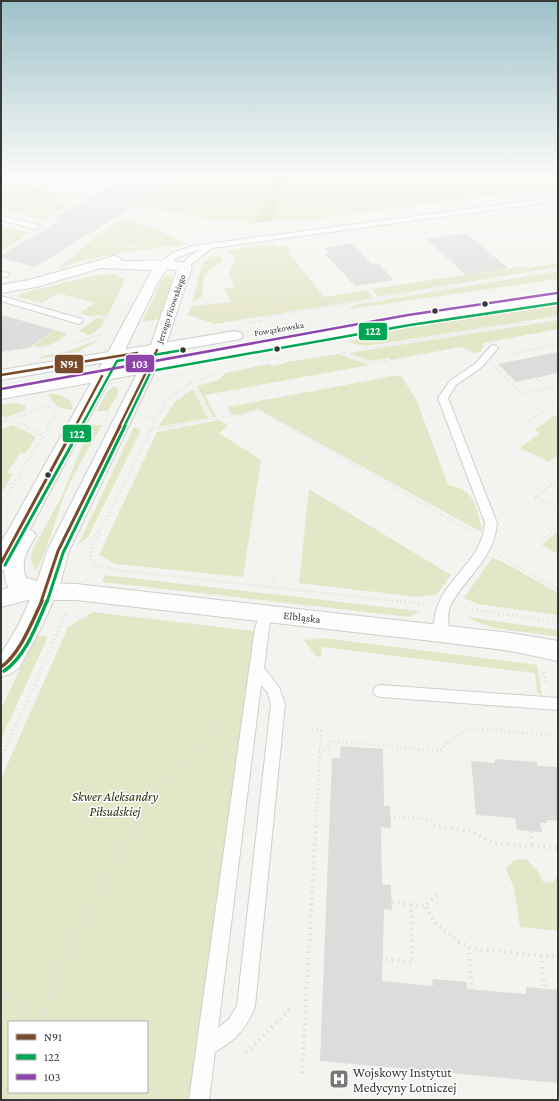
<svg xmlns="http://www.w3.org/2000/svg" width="559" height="1101" viewBox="0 0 559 1101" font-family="'Crimson Pro',serif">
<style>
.green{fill:#e4e6c8;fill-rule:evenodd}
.forest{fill:#d4d7ab}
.building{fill:#dcdcda}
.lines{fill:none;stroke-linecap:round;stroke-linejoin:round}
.service-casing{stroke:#cecfcc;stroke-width:2}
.minor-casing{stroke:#cecfcc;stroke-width:2}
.tertiary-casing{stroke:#cecfcc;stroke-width:2}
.secondary-casing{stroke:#cecfcc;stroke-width:2}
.path-far4{stroke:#e0e0df;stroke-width:1.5;stroke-dasharray:0.5 2;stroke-linecap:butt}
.path-far3{stroke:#e0e0df;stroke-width:2;stroke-dasharray:1 2.5;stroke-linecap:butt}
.path-far2{stroke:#e0e0df;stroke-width:2.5;stroke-dasharray:1 3;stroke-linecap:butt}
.path-far1{stroke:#e0e0df;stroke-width:3;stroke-dasharray:1 3.5;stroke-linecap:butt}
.path{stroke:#e0e0df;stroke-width:4;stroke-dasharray:1.5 4.5;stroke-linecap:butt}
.service{fill:#fdfdfd;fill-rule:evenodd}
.minor{fill:#fdfdfd;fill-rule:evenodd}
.tertiary{fill:#fdfdfd;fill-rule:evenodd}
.secondary{fill:#fdfdfd;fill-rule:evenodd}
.bus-1-far2-casing{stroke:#fff;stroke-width:5}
.bus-1-far1-casing{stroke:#fff;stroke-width:6}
.bus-1-casing{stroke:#fff;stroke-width:6}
.bus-2-far2-casing{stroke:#fff;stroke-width:5}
.bus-2-far1-casing{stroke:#fff;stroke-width:6}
.bus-2-casing{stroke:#fff;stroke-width:6}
.bus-3-casing{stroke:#fff;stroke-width:5}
.bus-1-far2{stroke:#7a4b2a;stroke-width:2.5}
.bus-1-far1{stroke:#7a4b2a;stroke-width:3}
.bus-1{stroke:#7a4b2a;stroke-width:3.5}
.bus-2-far2{stroke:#00a651;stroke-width:2.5}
.bus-2-far1{stroke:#00a651;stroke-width:3}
.bus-2{stroke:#00a651;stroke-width:3.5}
.bus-3{stroke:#8e44ad;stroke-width:2.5}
.bus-dot{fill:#383836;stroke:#fff;stroke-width:1.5}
.labels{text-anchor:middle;stroke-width:3;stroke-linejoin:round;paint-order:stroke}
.far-street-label{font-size:9px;fill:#383836;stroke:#fff}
.street-label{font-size:11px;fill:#383836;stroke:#fff}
.near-park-label{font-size:13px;font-style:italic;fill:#2d2e0c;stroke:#fff}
.near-poi-label{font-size:13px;fill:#383836;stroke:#fff;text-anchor:start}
.line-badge{stroke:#fff;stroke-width:1.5}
.badge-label{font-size:11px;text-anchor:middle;font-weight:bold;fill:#fff}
</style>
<rect width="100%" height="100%" fill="#f3f4f0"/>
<path class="green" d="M183,177H273L255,223L211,219L135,206Z
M288,177H558V187L312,219L272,221Z
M15,183L69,195L56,202L70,205L44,220L1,209V190Z
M128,220L156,229L187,244L142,250L101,233L120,221Z
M1,226L30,233L1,251Z
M98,235H103L138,250L86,260L57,269Z
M273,245L281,247L285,246L291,251L289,253L324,297L367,290L374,298L215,324L187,315L192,306L231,302L224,288L235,287L229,274L236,259L227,252L242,248Z
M212,255L221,257L222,261L204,275L202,297L192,302L202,264Z
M558,263V267L378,297L372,289L524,266L527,268Z
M558,271V279L349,309L354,305Z
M115,274L124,279V283L107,316L96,315L92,317L79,313L95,303L58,293L42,303L19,297L18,294L91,276Z
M166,275L173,277L160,319L142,322L163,277Z
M558,304V316L365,346L347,342L401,328Z
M97,318L105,319L100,328L90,335L79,331Z
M558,320V329L484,343L481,352L474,353L461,347L391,360L388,358L370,361L349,353Z
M55,330L68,334C57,341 47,350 33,346Z
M101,339L78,352L39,359L42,356L65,352Z
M339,354L369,365L205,395L216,417H213L197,386L219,380L225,373L269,364L272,366L287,363L286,362Z
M393,376H401L416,399L448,485C476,490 475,505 482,530L481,532L258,409L238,415L231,414L228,407Z
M113,387H117L118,394L108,411H97L107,392Z
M193,389L208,418L158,427L175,402Z
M48,394C59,393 73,398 73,410C60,409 54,406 48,394Z
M14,403L25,405L26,410L7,417L1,416V405Z
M554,416L558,417V455L549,462L520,448L540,433L534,430Z
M219,420L228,425L219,433L261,460L243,577L116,564L99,555L157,432Z
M13,425L36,437L26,453H20L7,473L13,474L1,494V429Z
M90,425H102C89,449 73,473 63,499C54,522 49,548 36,570L34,569L31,558L32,551L63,494Z
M134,427L141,430L88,537L78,545Z
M309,489L451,575L437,594L417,597L299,583Z
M558,531V554L542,545Z
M492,558L503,562L558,593V615L478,604L464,598Z
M105,575L419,611L410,617L102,582Z
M93,612L252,631L254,634L190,1100H1V779L68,627ZM9,1022H147V1092H9Z
M468,617L558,630V637C531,631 490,632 468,617Z
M36,635L47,637V639L1,739V709Z
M322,638L537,665L542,695L537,693L535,673L322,647L321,658L315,655L304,640Z
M526,859L537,870L544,883L553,882L558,876V931L520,927L514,888L506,869L514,860Z"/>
<path class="forest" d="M273,177H288L272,221L255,223Z"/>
<path class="building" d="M136,177H181L35,267L1,258V255L61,220L52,218L126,178L134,179Z
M466,233L508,268L466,275L426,239Z
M352,243L372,264L378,263L394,280L355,286L325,254L329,253L324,248Z
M1,315L24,321L54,330L29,348L1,352Z
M558,352V373L516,382L498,364Z
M341,746L383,749L384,806H390L391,828L381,827L382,884L391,885L392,910L384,909L382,981L433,986L432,979L467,982V989L526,994V987L558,990V1083L320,1061L332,758H340Z
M495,759L537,762V766L558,767V821L546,820L547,823H540L542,832L517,830L515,818L476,815L471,761L495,763Z"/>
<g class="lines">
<defs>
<path id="service" d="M12,177H21L1,187V183Z
M558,197V201L212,248L185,269H182V265L191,255L201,249L178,257L166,266L159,264L172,253L193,246Z
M1,216L39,225L40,227L36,229L1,220Z
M1,272L9,273L10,275L6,277L1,276Z
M1,296L82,319L83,321L79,324L1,301Z
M494,345L498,348L482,367L456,385L448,398L497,523C495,558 465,577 450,606C446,616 451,628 446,637L441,638L436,637L434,633C434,626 434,618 436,611C445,577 482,562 485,523L438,398L450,381L476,363L491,346Z
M266,608L271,610L272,613L269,628L264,668L279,687L285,704L255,1006C247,1028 236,1040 215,1052L209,1100H189L255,628L261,610ZM261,685L268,693L271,704L237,1006L229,1019L218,1028Z
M380,685L558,698V710L380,697L375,695L373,691L375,687Z"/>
<path id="minor" d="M114,256L119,257L121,261C144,262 167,258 190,264L192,267L163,353L157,355L151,353L149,350L177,270L167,269L160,278L122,356L120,360L114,361L108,360L106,356L152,270L101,268L36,287L1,293V285L29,280Z
M25,529L33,531L36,536C27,550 20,562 26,578L45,583L76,584L511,633L558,641V661L511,651L441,642L76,600H28L1,607V590L8,588C0,564 4,551 17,531Z"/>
<path id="tertiary" d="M157,345L163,347L165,350L69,551L58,591L42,626L19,668L10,674L1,677V654L19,624L34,591L47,551L149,350L151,347Z
M114,351L120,352L122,356L12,563L9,568L1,571V543L106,356L108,352Z"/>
<path id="secondary" d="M558,293V303L409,325L1,399V389L409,315Z
M235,331L241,333L243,336L241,339L1,380V370Z"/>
</defs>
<use href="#service" class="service-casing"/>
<use href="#minor" class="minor-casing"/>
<use href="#tertiary" class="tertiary-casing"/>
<use href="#secondary" class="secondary-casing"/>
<path class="path-far4" d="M74,177L90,181
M261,225L278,177
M94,232L133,247
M197,232L211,219L231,177
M74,252L95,235L125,217L152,221
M403,267L475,282
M300,288L324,274
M444,288L558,269"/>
<path class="path-far3" d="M95,317H111
M261,321C261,303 288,295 302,287
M248,323L261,321L267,317L450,287
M74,343L104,334
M363,349L530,322
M341,352L370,363L387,360L396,372
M508,355L558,344
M497,369L522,394L550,388L555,393L558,392
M534,376L547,389
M190,383L195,387L211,419
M45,405L60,412
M261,410L265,403L264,396
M146,418H156
M1,419L22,423L28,427
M529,421L558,401
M1,422L46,407
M48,427L57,414
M152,427L166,401L190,383L214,375
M168,427L261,410L290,427"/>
<path class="path-far2" d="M26,426L42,436
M153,426L94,543L90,557L93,565L116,570L405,602
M288,426L470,531
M149,430L174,426
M558,479L536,497L558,508
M1,505L49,426
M91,538L99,531
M542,540L558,527
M500,556L558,590
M272,587L276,573"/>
<path class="path-far1" d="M396,601L425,604
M463,608L558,622
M544,672L547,684
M312,729L321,730L316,823
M319,750H329L330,741L440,751L448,742L469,728L558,736
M1,759L66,613
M390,816L433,820
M135,823L164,783L229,716"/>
<path class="path" d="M433,826L471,831L492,843L558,848
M531,831L532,846
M437,895L425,906L434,922L459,942L474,949L558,957
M392,902L411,905
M468,947L472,992
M541,955L545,989
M368,957L412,963L411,905L425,906
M1,988L30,1022
M42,1022L59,968L136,822
M246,1053L293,1006
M302,1073L316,822
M64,1092V1100
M28,1100L31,1092"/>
<use href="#service" class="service"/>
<use href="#minor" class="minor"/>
<use href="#tertiary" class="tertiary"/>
<use href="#secondary" class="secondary"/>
<defs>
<path id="bus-1-far2" d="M1,375L137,353
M75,427L102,376
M119,427L157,350"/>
<path id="bus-1-far1" d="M1,563L75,426
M41,602L58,551L120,426"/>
<path id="bus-1" d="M1,667C20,654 32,622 42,601"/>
<path id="bus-2-far2" d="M81,427L117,361L183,350
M124,427L151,371L410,325L558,303"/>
<path id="bus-2-far1" d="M5,565L82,426
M47,602L63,553L125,426"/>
<path id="bus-2" d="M4,671C26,656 37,624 47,601"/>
<path id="bus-3" d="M1,389L408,315L557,293"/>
</defs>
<use href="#bus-1-far2" class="bus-1-far2-casing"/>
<use href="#bus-1-far1" class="bus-1-far1-casing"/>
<use href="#bus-1" class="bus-1-casing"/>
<use href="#bus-2-far2" class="bus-2-far2-casing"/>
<use href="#bus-2-far1" class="bus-2-far1-casing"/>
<use href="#bus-2" class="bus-2-casing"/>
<use href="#bus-3" class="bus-3-casing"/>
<use href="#bus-1-far2" class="bus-1-far2"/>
<use href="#bus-1-far1" class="bus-1-far1"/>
<use href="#bus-1" class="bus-1"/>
<use href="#bus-2-far2" class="bus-2-far2"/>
<use href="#bus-2-far1" class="bus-2-far1"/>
<use href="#bus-2" class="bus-2"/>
<use href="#bus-3" class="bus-3"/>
</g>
<linearGradient id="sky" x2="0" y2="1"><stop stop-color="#9ec1ca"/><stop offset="0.53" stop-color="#fafaf8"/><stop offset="1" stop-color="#fafaf8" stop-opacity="0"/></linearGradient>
<rect width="559" height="331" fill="url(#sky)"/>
<defs>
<symbol id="hospital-square" viewBox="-11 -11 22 22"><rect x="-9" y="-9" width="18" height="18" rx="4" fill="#797a77" stroke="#fff"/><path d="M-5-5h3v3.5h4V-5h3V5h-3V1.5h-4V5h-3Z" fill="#fff"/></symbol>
</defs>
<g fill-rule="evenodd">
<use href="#hospital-square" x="328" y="1068" width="22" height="22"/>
</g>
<g class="bus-dot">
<circle cx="485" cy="304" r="3.5"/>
<circle cx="435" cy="311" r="3.5"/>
<circle cx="277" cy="349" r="3.5"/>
<circle cx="183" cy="350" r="3.5"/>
<circle cx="48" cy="475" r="3.5"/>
</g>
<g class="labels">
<g class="far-street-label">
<text transform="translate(171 309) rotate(-71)" y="3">Jerzego Ficowskiego</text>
<text transform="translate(279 329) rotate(-10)" y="3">Powązkowska</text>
</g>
<g class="street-label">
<text transform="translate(302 617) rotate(7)" y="4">Elbląska</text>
</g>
<g class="near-park-label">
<text x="115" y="801">Skwer Aleksandry<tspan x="115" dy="15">Piłsudskiej</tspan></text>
</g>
<g class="near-poi-label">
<text x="353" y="1077">Wojskowy Instytut<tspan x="353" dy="15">Medycyny Lotniczej</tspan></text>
</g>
</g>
<g class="line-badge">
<rect x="358" y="322" width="30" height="19" rx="4" fill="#00a651"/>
<rect x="125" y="354" width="30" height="19" rx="4" fill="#8e44ad"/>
<rect x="54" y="354" width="30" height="20" rx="4" fill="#7a4b2a"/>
<rect x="62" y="424" width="30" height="19" rx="4" fill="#00a651"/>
</g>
<g class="badge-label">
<text x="373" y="335">122</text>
<text x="140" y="368">103</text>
<text x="69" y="368">N91</text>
<text x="77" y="438">122</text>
</g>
<rect width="559" height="1101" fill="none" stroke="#383836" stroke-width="4"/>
<rect x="8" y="1021" width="140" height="72" fill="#ffffff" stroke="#afafaf"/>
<rect x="16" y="1034" width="20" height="6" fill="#7a4b2a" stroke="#afafaf"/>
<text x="44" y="1041" font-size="12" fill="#383836">N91</text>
<rect x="16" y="1054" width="20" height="6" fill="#00a651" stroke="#afafaf"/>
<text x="44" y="1061" font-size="12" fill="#383836">122</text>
<rect x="16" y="1074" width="20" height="6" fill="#8e44ad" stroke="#afafaf"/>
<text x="44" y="1081" font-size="12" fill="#383836">103</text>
</svg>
